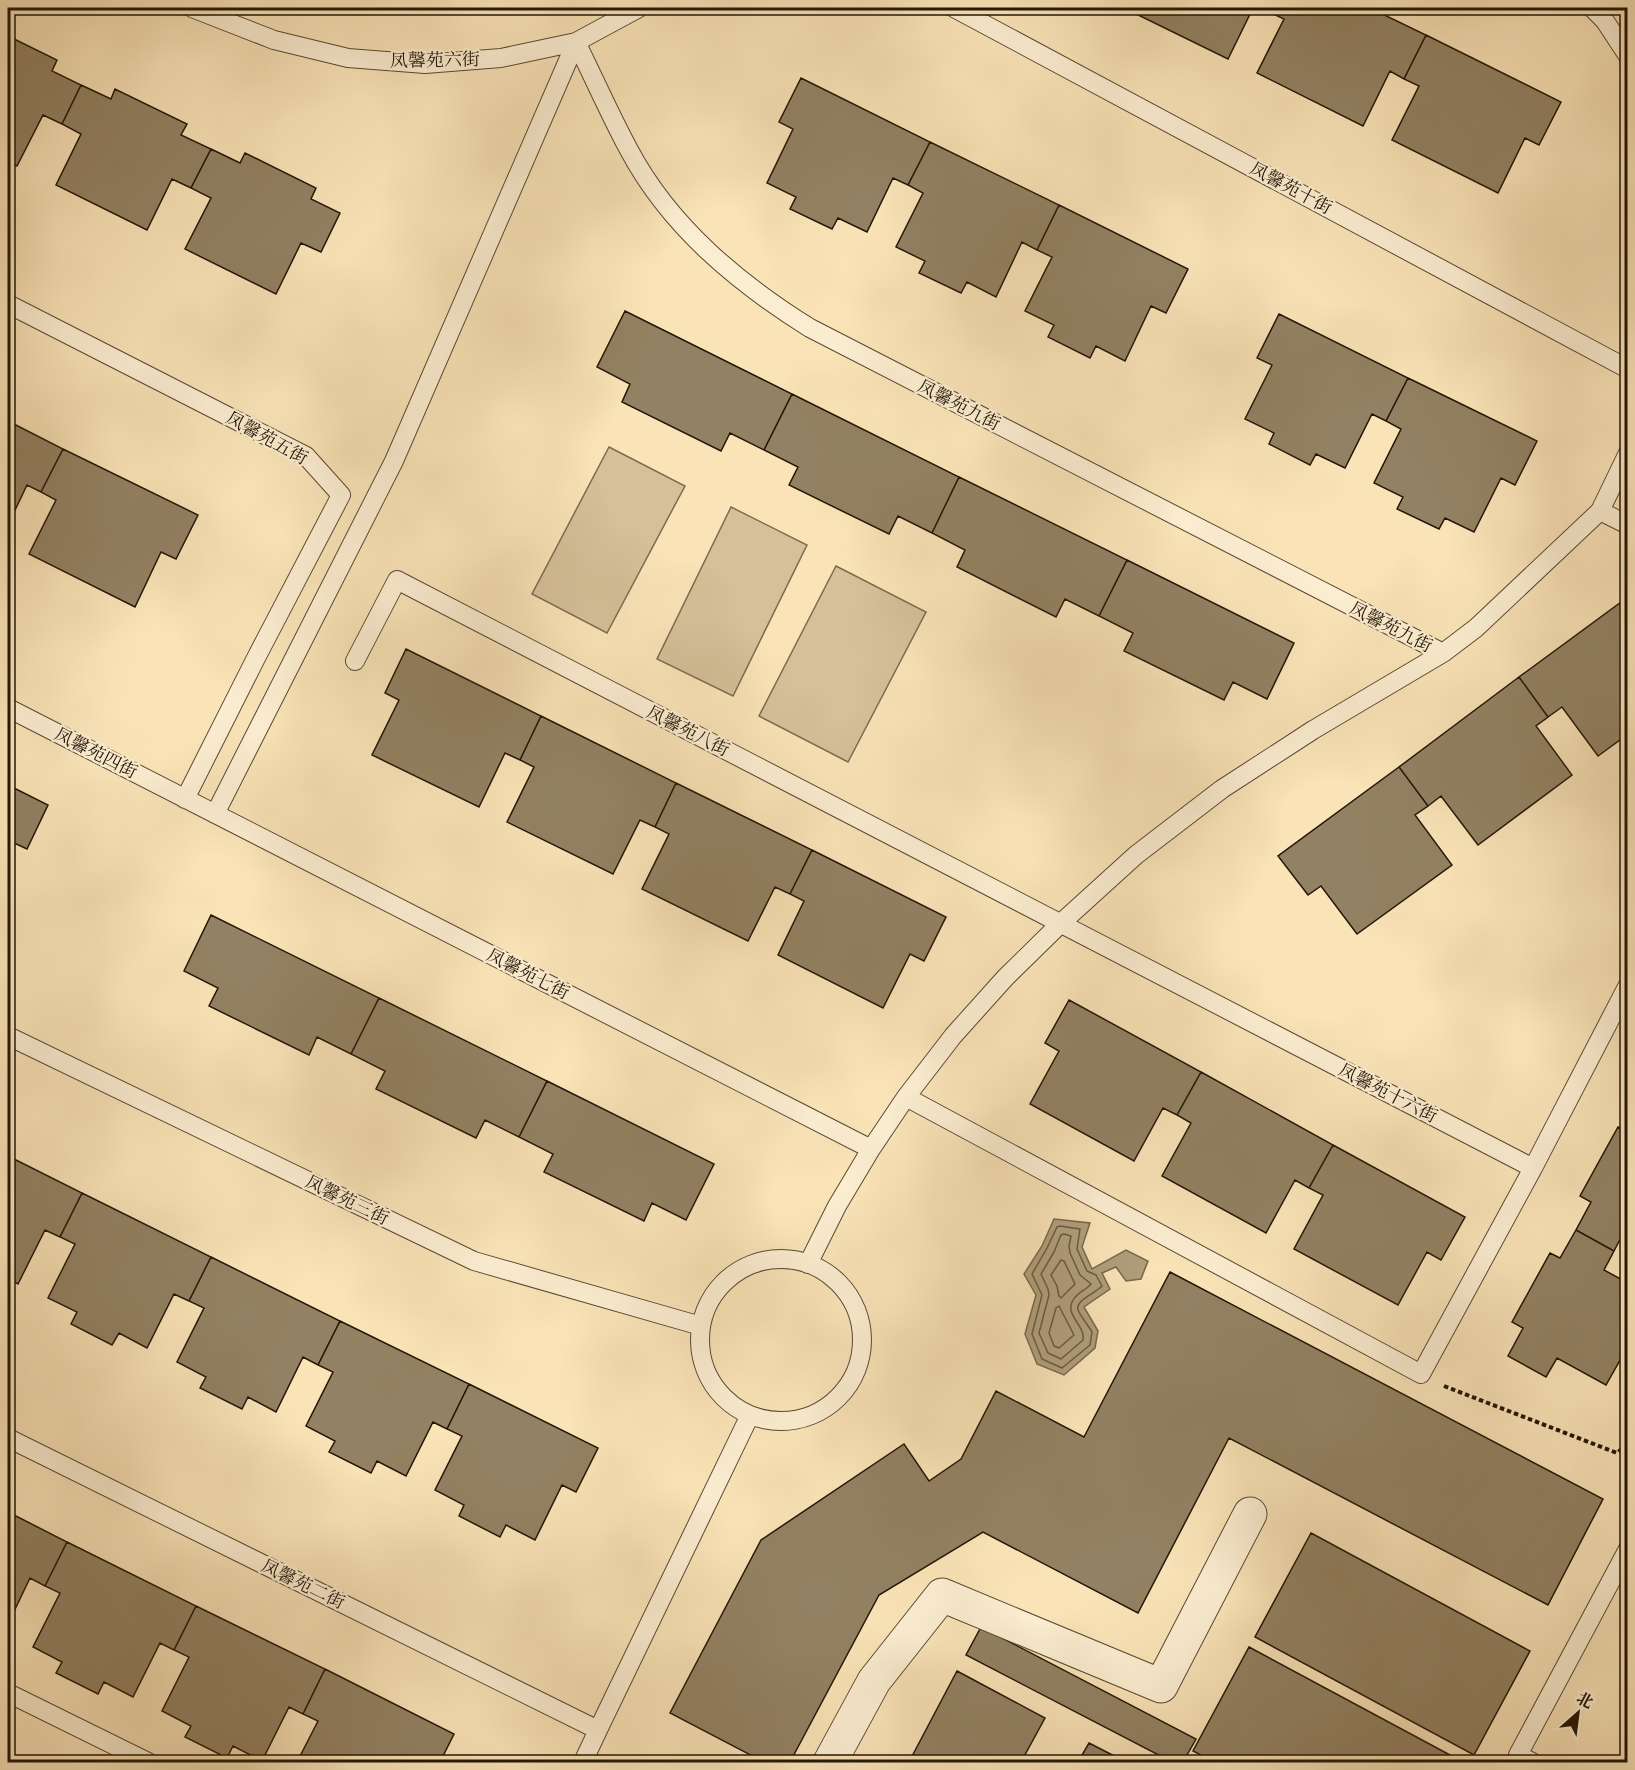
<svg xmlns="http://www.w3.org/2000/svg" width="1635" height="1770" viewBox="0 0 1635 1770" font-family="'Libre Caslon Text','Noto Serif SC',serif">
<style>
.green{fill:#d5c099;stroke:#7c6b50;stroke-width:1.5}
.water{fill:#b09d7b;stroke:#78674c;stroke-width:1.5}
.lines{fill:none;stroke-linecap:round;stroke-linejoin:round}
.shore{stroke:#6a5a40;stroke-width:1.5}
.building{fill:#928162;stroke:#231606;stroke-width:1.5}
.lane-casing{stroke:#584932;stroke-width:20}
.street-casing{stroke:#584932;stroke-width:35}
.path{stroke:#231606;stroke-width:4;stroke-dasharray:4.5 3;stroke-linecap:butt}
.lane{stroke:#fbedd0;stroke-width:18}
.street{stroke:#fbedd0;stroke-width:33}
.labels{text-anchor:middle;stroke-width:4.5;stroke-linejoin:round;paint-order:stroke}
.street-label{font-size:18px;fill:#231606;stroke:#fbedd0}
</style>
<rect width="100%" height="100%" fill="#f9e3b7"/>
<filter id="stains"><feTurbulence type="fractalNoise" baseFrequency=".00333" numOctaves="4"/><feColorMatrix values="0 0 0 0 .2 0 0 0 0 .09 0 0 0 0 .02 0 0 0 .5 -.17"/></filter>
<radialGradient id="worn" r=".72"><stop offset=".6" stop-color="#630" stop-opacity="0"/><stop offset="1" stop-color="#630" stop-opacity=".3"/></radialGradient>
<path class="green" d="M609,447L685,486L607,633L532,594Z
M731,507L807,545L733,696L657,659Z
M836,566L926,612L848,762L759,716Z"/>
<path class="water" d="M1054,1219L1090,1223L1082,1247L1092,1269L1126,1250L1148,1261L1141,1279L1126,1281L1116,1267L1102,1273L1110,1289L1084,1307L1098,1331L1095,1348L1064,1375L1037,1364L1025,1334L1036,1295L1024,1274L1042,1246Z"/>
<g class="lines">
<path class="shore" d="M1060,1226L1080,1229L1077,1249L1087,1271L1096,1275L1102,1286C1096,1293 1075,1300 1078,1310C1081,1317 1088,1325 1092,1332L1090,1345L1062,1368L1042,1359L1032,1334L1042,1295L1032,1274L1047,1248L1057,1227Z
M1064,1234L1071,1236L1069,1246L1070,1253L1080,1275L1091,1284C1086,1290 1077,1293 1073,1300C1064,1315 1086,1326 1083,1340L1061,1359L1048,1353L1039,1333L1049,1295L1048,1289L1041,1274L1054,1252L1061,1235Z
M1061,1260L1064,1261L1075,1284L1061,1298L1059,1296L1057,1286L1051,1275Z
M1059,1306L1074,1335L1059,1348L1054,1346L1049,1333L1056,1308Z"/>
</g>
<path class="building" d="M1124,8H1253L1228,59Z
M1271,8H1370L1426,35L1404,79L1390,71L1363,126L1257,73L1284,19L1269,12Z
M1426,35L1561,102L1539,145L1525,138L1498,193L1392,140L1419,86L1404,79Z
M8,36L57,60L52,71L81,85L62,124L43,115L17,166L8,161Z
M801,78L930,142L908,185L893,178L867,232L838,218L832,229L790,209L796,197L767,183L793,129L779,122Z
M81,85L111,99L115,89L187,124L181,135L211,149L191,188L172,179L147,230L56,185L81,134L62,124Z
M930,142L1059,205L1037,250L1022,242L996,297L967,282L961,293L919,273L925,261L896,247L923,193L908,185Z
M211,149L240,163L245,153L316,188L311,199L340,213L321,252L301,243L276,294L185,249L211,198L191,188Z
M1059,205L1188,269L1166,313L1151,306L1125,361L1096,346L1090,358L1048,337L1054,325L1025,311L1052,257L1037,250Z
M625,311L792,394L764,450L730,433L721,451L622,402L630,384L597,367Z
M1279,314L1408,378L1386,421L1372,414L1345,468L1316,454L1310,465L1269,444L1274,433L1245,419L1272,365L1257,358Z
M1408,378L1537,441L1515,485L1501,478L1474,532L1445,518L1439,529L1397,509L1403,497L1374,483L1401,429L1386,421Z
M792,394L959,477L932,533L898,516L889,534L789,485L798,467L764,450Z
M8,421L63,449L41,492L27,485L8,525Z
M63,449L198,515L176,559L161,552L135,607L29,554L56,500L41,492Z
M959,477L1127,560L1099,616L1065,599L1056,617L957,567L965,550L932,533Z
M1127,560L1294,643L1267,699L1233,682L1224,700L1124,651L1133,633L1099,616Z
M1628,597V734L1598,756L1562,707L1548,717L1519,677Z
M406,649L541,716L520,760L505,753L479,807L372,755L399,700L385,693Z
M1519,677L1548,717L1536,726L1572,775L1478,845L1441,796L1428,806L1399,767Z
M541,716L676,783L655,827L640,820L613,874L507,822L534,767L520,760Z
M1399,767L1428,806L1415,815L1452,865L1357,934L1321,886L1308,895L1278,856Z
M676,783L812,850L790,894L775,887L748,941L642,889L669,834L655,827Z
M8,785L48,805L27,849L12,842L8,850Z
M812,850L946,917L924,961L910,954L883,1008L778,955L804,901L790,894Z
M211,915L379,998L351,1054L317,1037L309,1055L209,1006L218,988L184,971Z
M379,998L547,1081L519,1137L485,1120L476,1138L376,1089L385,1071L351,1054Z
M1069,1000L1201,1072L1177,1115L1163,1108L1134,1161L1030,1104L1059,1051L1045,1043Z
M1201,1072L1333,1145L1309,1188L1295,1180L1266,1233L1162,1176L1191,1123L1177,1115Z
M547,1081L714,1164L686,1220L652,1203L644,1221L544,1172L553,1154L519,1137Z
M1618,1127L1628,1132V1233L1624,1232L1614,1251L1576,1230L1591,1202L1580,1196Z
M1333,1145L1465,1217L1441,1260L1427,1252L1398,1305L1294,1249L1323,1195L1309,1188Z
M8,1156L82,1193L60,1237L45,1230L18,1284L8,1278Z
M82,1193L211,1257L189,1301L174,1294L147,1348L119,1333L112,1345L71,1324L77,1312L48,1298L75,1244L60,1237Z
M1576,1230L1614,1251L1604,1270L1628,1283V1346L1606,1385L1557,1358L1546,1377L1508,1356L1523,1328L1512,1322L1550,1253L1560,1258Z
M211,1257L340,1321L318,1365L303,1357L276,1412L248,1397L242,1409L200,1388L206,1377L177,1362L204,1308L189,1301Z
M1170,1272L1603,1499L1548,1605L1229,1438L1138,1613L983,1532L879,1595L790,1762H764L670,1713L761,1540L904,1444L929,1481L961,1459L996,1391L1084,1437Z
M340,1321L469,1384L447,1429L433,1422L406,1476L377,1461L371,1473L329,1452L335,1441L306,1426L333,1372L318,1365Z
M469,1384L598,1448L576,1492L562,1485L535,1540L506,1525L500,1537L459,1516L464,1505L435,1490L462,1436L447,1429Z
M8,1512L67,1542L45,1586L30,1578L8,1624Z
M1311,1533L1530,1651L1474,1755L1255,1637Z
M67,1542L196,1606L174,1650L160,1643L133,1697L104,1682L98,1694L56,1673L62,1662L33,1647L60,1593L45,1586Z
M196,1606L325,1669L303,1714L289,1707L262,1761L233,1746L227,1758L185,1737L191,1726L162,1711L189,1657L174,1650Z
M981,1627L1196,1739L1183,1762H1172L966,1655Z
M1249,1647L1463,1762H1214L1193,1751Z
M325,1669L454,1734L440,1762H297L318,1721L303,1714Z
M957,1671L1045,1718L1021,1762H909Z
M1089,1743L1126,1762H1078Z"/>
<g class="lines">
<defs>
<path id="lane" d="M192,8L274,40L348,58L425,64L501,58L576,42L639,8
M954,8L1628,369
M1592,8L1605,21L1628,56
M576,42C594,78 610,115 629,150C670,227 738,283 810,328L1443,653
M8,304L306,456L341,495L256,658L185,799
M1600,511L1628,525
M355,661L397,580L1533,1168L1628,985
M8,708L871,1149
M215,814L394,461L576,42
M8,1036L474,1261L701,1326
M906,1097L1421,1374L1533,1168
M700 1340a81 81 0 1 1 162 0a81 81 0 1 1-162 0Z
M808,1264L837,1206L871,1149L906,1097L953,1036L1005,978L1060,924L1136,855L1222,789L1313,730L1443,653L1476,628L1600,511L1628,453
M8,1438L598,1730
M8,1693L148,1762
M583,1762L598,1730L750,1415
M1532,1762L1518,1755L1628,1549"/>
<path id="street" d="M830,1762L874,1681L942,1595L1161,1686L1250,1514"/>
</defs>
<use href="#lane" class="lane-casing"/>
<use href="#street" class="street-casing"/>
<path class="path" d="M1444,1386L1617,1453L1628,1443"/>
<use href="#lane" class="lane"/>
<use href="#street" class="street"/>
</g>
<g class="labels">
<g class="street-label">
<text transform="translate(435 60) rotate(-1)" y="6">凤馨苑六街</text>
<text transform="translate(1291 188) rotate(28)" y="6">凤馨苑十街</text>
<text transform="translate(959 405) rotate(27)" y="6">凤馨苑九街</text>
<text transform="translate(267 438) rotate(29)" y="6">凤馨苑五街</text>
<text transform="translate(1391 627) rotate(27)" y="6">凤馨苑九街</text>
<text transform="translate(688 731) rotate(27)" y="6">凤馨苑八街</text>
<text transform="translate(96 753) rotate(27)" y="6">凤馨苑四街</text>
<text transform="translate(528 974) rotate(27)" y="6">凤馨苑七街</text>
<text transform="translate(1388 1093) rotate(27)" y="6">凤馨苑十六街</text>
<text transform="translate(347 1200) rotate(26)" y="6">凤馨苑三街</text>
<text transform="translate(303 1584) rotate(26)" y="6">凤馨苑二街</text>
</g>
</g>
<rect width="1635" height="1770" fill="none" stroke="#f9e3b7" stroke-width="30"/>
<rect x="9" y="9" width="1617" height="1752" fill="none" stroke="#231606" stroke-width="3"/>
<rect x="15" y="15" width="1605" height="1740" fill="none" stroke="#231606" stroke-width="1.5"/>
<g transform="translate(1578 1713) rotate(28)" stroke="#fbedd0" stroke-width="4.5" paint-order="stroke">
<path d="M0-4.5L10 22L0 15L-10 22Z" fill="#231606"/>
<text y="-9" font-size="16" font-weight="bold" text-anchor="middle" fill="#231606">北</text>
</g>
<rect width="100%" height="100%" filter="url(#stains)"/>
<rect width="100%" height="100%" fill="url(#worn)"/>
</svg>
